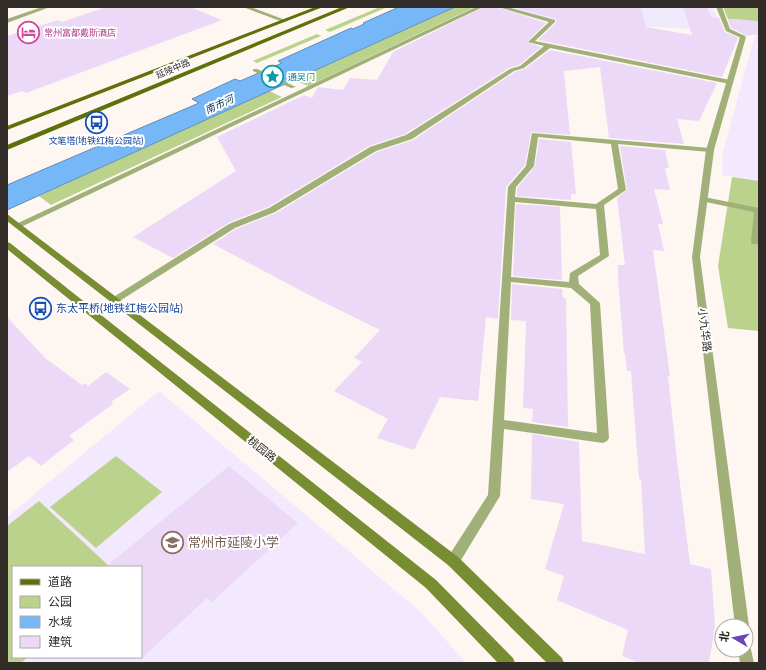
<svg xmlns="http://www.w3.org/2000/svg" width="766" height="670" viewBox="0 0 766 670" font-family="Lato,'Noto Sans SC',sans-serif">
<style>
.education{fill:#f2e9fe;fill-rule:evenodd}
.medical{fill:#efebfc}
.green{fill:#bad28b}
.water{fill:#76b7f7;stroke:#618db9}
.building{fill:#ecd9f8}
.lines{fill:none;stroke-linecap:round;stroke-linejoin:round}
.service{fill:#a1b078;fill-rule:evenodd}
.pedestrian{fill:#a1b078;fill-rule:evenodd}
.minor{fill:#a1b078;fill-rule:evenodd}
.tertiary{fill:#a1b078;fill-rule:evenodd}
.secondary{fill:#788c31;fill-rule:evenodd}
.primary{fill:#5d7009;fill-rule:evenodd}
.labels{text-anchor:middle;stroke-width:4;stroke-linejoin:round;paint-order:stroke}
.far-hotel-label{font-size:9px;fill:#b23c85;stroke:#fff;text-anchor:start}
.far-street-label{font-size:9px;fill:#312c28;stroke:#fff}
.far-culture-label{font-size:9px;fill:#0d838f;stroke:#fff;text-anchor:start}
.far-transit-label{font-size:9px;fill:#164399;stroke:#fff}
.far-water-label{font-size:10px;font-style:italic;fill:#003159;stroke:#fff}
.transit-label{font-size:11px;fill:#164399;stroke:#fff;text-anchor:start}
.street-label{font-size:11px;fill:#312c28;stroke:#fff}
.near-education-label{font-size:13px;fill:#785e54;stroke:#fff;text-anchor:start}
</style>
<rect width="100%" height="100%" fill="#fef6f0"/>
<path class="education" d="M757,28H759V181L722,175L723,151Z
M159,391L422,613L466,663H7V517ZM13,567H141V657H13Z"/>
<path class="medical" d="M505,7H713L722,31L558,21Z"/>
<path class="green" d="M380,7L385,8L330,32L325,30Z
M455,7H475L308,86L295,80Z
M723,7H759V28L750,27L747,20L728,19Z
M317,34L321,36L257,63L253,61Z
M269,91L282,97L51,205L39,196Z
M732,177L759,181V331L728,328L718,266Z
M116,456L162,492L96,548L50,507Z
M39,501L110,567H13V657H28L21,663H7V526Z"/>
<path class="water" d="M399,7H455L7,210V185L199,103L192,99L235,79L240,81L282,63L278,61L351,28L353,29L364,24L363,23Z"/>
<path class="building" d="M106,7H190L222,20L26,93L22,91L7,96V36L58,20L62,22Z
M484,7H497L546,23L527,42L541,47L519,65L509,68L405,134L369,146L268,207L228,223L173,258L133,237L236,171L217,137L304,95L312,98L318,87L343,90L350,78L377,80L393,52Z
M513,7H641L646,27L692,35L683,7H707L711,17L719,18L725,32L738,38L722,77L538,40L556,23V19Z
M728,19L759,21V34L747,36L731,28Z
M550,50L717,83L699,121L677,119L684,144L609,138L600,67L564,71L570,135L531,132L525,165L506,187L498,319L486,317L478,401L440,397L414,450L377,438L388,419L334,391L362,362L354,358L380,330L311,296L213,244L236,229L276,213L377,152L413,140L515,72L525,69Z
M539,139L571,142L576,194H571V200L517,196V188L535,166Z
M620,146L665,150L669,168H665L670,190L654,189L663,224H658L664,251L653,250L670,376H668L677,460L690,564L711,569L715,626L709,663H639L622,656L628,630L557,600L564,576L545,569L564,504L531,499L532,434L579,442L582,541L645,554L641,479H639L631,371H627L625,354H624L618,278V265H625L617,198L627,190Z
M516,204L560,207L562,280L513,276Z
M512,284L562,289L563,298H566L568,427L532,422L533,409L523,408L526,321L511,320Z
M7,317L45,358L82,385L85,383L88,386L106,372L130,389L111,402L113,404L69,436L74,440L41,466L29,456L7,472Z
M229,466L298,523L212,602L207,598L141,659V567H105Z"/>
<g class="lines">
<path class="service" d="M476,7H483L21,227H15L14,225Z
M498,7H507L555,20V22L535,41L730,80L733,82L730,84L550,48L524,68L514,71L412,139L376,151L275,212L235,228L118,302H112L110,300L112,298L229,224L269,208L370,147L406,135L510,69L520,66L544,46L528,42L549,22Z
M716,7H722L730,29L745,36V38H741L726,31Z
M532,133L710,148L714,150L710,152L618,144L626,190L604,205L609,256L578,276L579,284L600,303L609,438L607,441L603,443L504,429L500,496L458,565L453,567L448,565L446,561L448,557L488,495L508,187L526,166ZM538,137L611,144L618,189L596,204L515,197L516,187L534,166ZM515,202L596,209L600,255L570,273L569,282L511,277ZM511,282L571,288L590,304L597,433L504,420Z
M701,197H704L759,208L758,244H752L751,242L754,212L701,201Z"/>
<path class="pedestrian" d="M253,69H257L296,87L291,88L253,71Z"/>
<path class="minor" d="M243,7H251L288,21L283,22Z
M743,35L746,37L714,150L700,257L749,626L746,631V626H735L692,257L706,150L740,37Z
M746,643L750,645L754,663H740L738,650H746Z"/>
<path class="tertiary" d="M42,7H50L7,23V19Z"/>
<path class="secondary" d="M7,214L458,557L562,658L564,663H547L448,565L7,221Z
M7,242L10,243L436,580L513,658L515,663H498L426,588L7,249Z"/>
<path class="primary" d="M315,7H323L7,130V126Z
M342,7H350L7,150V145Z"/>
</g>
<defs>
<symbol id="hotel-ring" viewBox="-11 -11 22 22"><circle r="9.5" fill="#fff" stroke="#d1479c" stroke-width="1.5"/><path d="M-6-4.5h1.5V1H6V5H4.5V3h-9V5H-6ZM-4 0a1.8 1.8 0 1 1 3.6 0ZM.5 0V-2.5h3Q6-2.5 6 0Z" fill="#d1479c"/></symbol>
<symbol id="sight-ring" viewBox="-11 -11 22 22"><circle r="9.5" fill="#fff" stroke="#0f9aa8" stroke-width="1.5"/><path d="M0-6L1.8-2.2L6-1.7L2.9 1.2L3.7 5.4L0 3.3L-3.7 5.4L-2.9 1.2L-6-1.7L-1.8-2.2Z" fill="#0f9aa8"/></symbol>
<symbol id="bus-ring" viewBox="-11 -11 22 22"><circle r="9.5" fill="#fff" stroke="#1a4fb4" stroke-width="1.5"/><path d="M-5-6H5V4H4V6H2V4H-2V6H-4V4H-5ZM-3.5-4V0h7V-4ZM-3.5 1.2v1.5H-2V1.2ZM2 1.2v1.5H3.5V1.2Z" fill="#1a4fb4"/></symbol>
<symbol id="school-ring" viewBox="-11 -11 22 22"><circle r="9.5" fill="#fff" stroke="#8d6e63" stroke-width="1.5"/><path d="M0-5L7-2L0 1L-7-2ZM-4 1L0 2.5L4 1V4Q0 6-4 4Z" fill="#8d6e63"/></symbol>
</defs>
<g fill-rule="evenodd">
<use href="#hotel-ring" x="16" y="20" width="25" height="25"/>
<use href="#sight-ring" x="260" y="64" width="25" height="25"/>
<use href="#bus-ring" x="84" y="110" width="25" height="25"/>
<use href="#bus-ring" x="28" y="296" width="25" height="25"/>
<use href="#school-ring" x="160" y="530" width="25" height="25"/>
</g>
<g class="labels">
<g class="far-hotel-label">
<text x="44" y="36">常州富都戴斯酒店</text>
</g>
<g class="far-street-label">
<text transform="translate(173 69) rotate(-23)" y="3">延陵中路</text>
</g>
<g class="far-culture-label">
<text x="288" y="80">通吴门</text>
</g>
<g class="far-transit-label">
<text x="96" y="144">文笔塔(地铁红梅公园站)</text>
</g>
<g class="far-water-label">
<text transform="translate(219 104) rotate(-25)" y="4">南市河</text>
</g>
<g class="transit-label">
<text x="56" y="312">东太平桥(地铁红梅公园站)</text>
</g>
<g class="street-label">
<text transform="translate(705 330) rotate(83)" y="4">小九华路</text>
<text transform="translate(262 449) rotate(39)" y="4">桃园路</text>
</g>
<g class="near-education-label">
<text x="188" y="547">常州市延陵小学</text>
</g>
</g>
<rect width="766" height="670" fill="none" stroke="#312c28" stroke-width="16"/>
<rect x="12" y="566" width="130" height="92" fill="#ffffff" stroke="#adaba9"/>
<rect x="20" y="579" width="20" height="6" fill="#5d7009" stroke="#adaba9"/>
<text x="48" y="586" font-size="12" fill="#312c28">道路</text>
<rect x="20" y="596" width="20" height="12" fill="#bad28b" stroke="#adaba9"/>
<text x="48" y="606" font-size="12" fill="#312c28">公园</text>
<rect x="20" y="616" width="20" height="12" fill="#76b7f7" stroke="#adaba9"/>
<text x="48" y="626" font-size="12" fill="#312c28">水域</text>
<rect x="20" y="636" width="20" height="12" fill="#ecd9f8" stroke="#adaba9"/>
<text x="48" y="646" font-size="12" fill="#312c28">建筑</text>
<g transform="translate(734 638) rotate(279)"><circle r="19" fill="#ffffff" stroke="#adaba9"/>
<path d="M0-3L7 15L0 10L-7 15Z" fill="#6d43bb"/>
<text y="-6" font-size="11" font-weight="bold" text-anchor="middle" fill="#312c28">北</text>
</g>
</svg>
